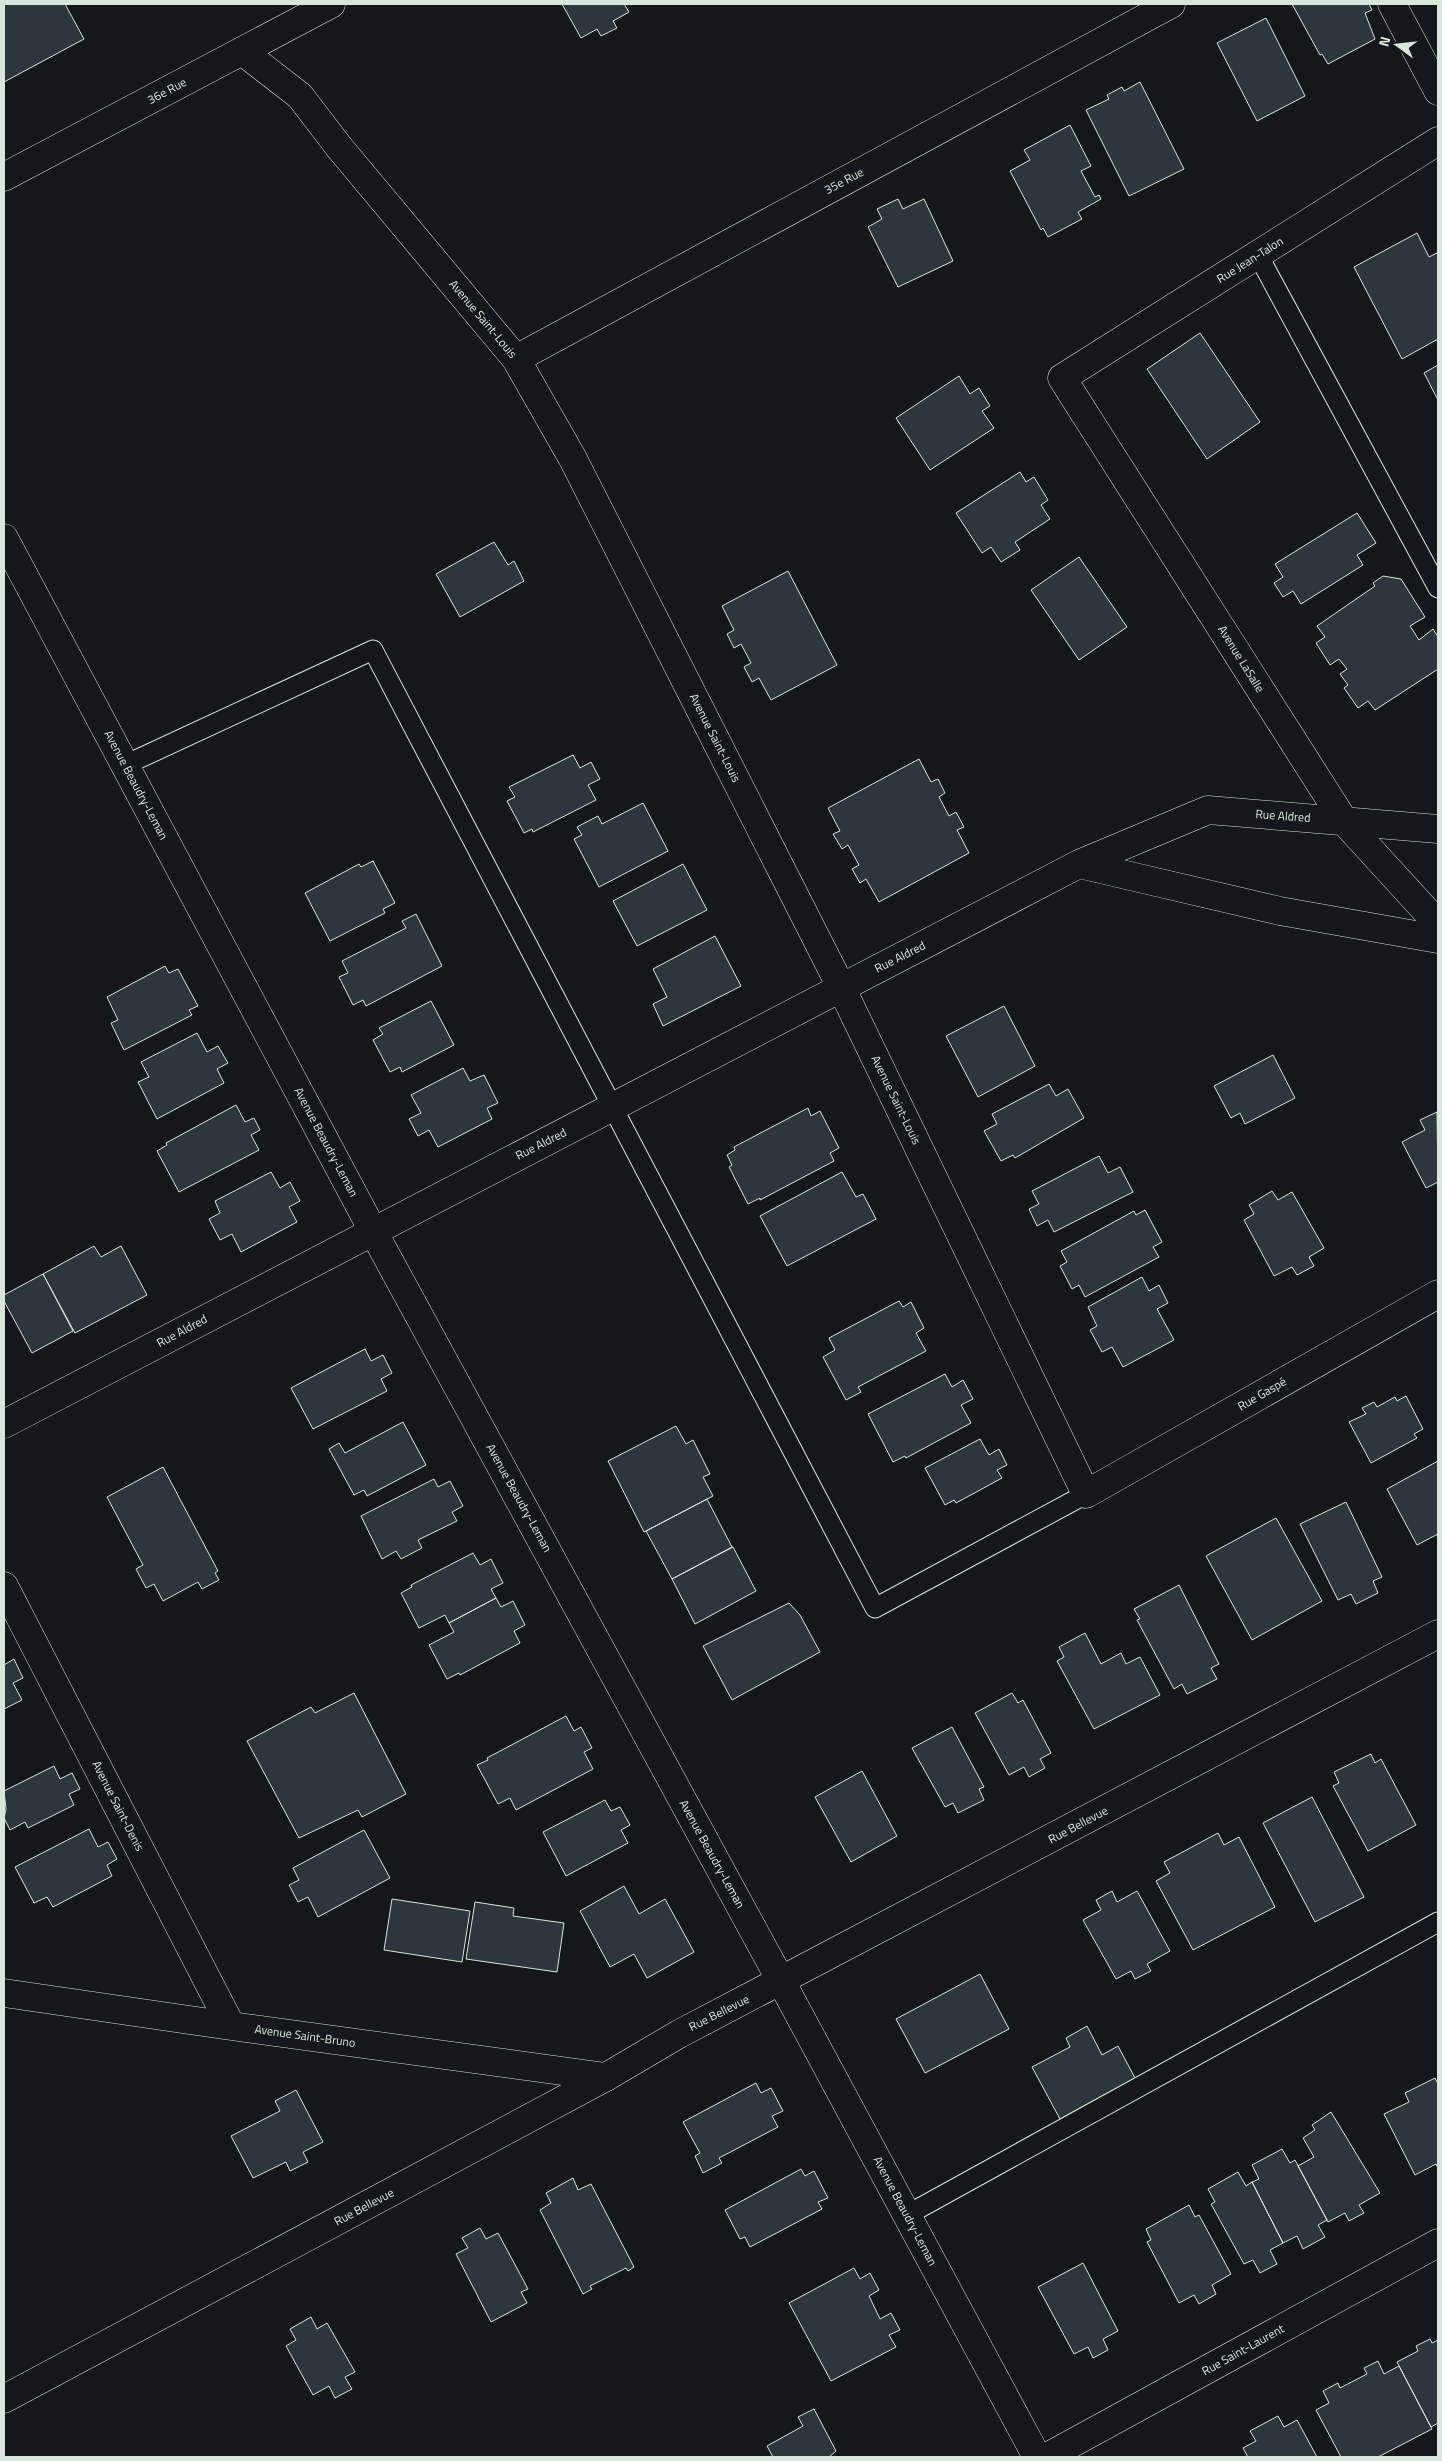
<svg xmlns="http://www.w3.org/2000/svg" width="1442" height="2461" viewBox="0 0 1442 2461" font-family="'Titillium Web',sans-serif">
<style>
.building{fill:#2c363c;stroke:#d8e6dc}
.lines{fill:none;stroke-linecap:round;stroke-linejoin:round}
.lane-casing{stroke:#d8e6dc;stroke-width:21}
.street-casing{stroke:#d8e6dc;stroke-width:29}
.secondary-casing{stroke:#d8e6dc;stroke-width:29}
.lane{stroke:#14181c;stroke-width:19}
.street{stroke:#14181c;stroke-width:28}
.secondary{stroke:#14181c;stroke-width:28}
.labels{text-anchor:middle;stroke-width:4;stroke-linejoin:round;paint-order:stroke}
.street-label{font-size:12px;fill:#d8e6dc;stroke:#14181c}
</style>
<rect width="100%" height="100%" fill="#14181c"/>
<path class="building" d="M4,4H65L84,39L4,82Z
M562,4H624L629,12L613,21L617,28L601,36L597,29L581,38Z
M1292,4H1369L1372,10L1365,13L1375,39L1328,64L1322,54L1320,55Z
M1266,18L1305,96L1257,121L1217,43Z
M1140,82L1184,169L1129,196L1086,110L1109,99L1107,95L1122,87L1124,91Z
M1070,125L1091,166L1081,171L1095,197L1099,195L1101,199L1078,212L1082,219L1048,237L1043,228L1041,230L1010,171L1030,160L1024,150Z
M898,199L903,209L924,199L953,261L898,287L868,227L882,219L877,209Z
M1417,233L1429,257L1437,253L1438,256V339L1402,359L1354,267Z
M1200,333L1260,422L1207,459L1147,369Z
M1438,365V400L1424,373Z
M959,376L970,394L979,388L990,406L982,411L994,428L930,470L896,418Z
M1020,472L1026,482L1034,477L1048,500L1041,505L1050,519L1015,542L1020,550L1001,562L991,547L982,553L956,513Z
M1357,513L1376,543L1357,555L1363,565L1301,604L1293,591L1283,597L1274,583L1283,577L1275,564Z
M494,542L508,565L514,561L524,581L460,617L436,574Z
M1079,557L1127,627L1079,660L1031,590Z
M788,571L837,665L771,700L759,678L752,682L744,667L751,663L741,644L734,648L727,634L734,630L722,606Z
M1383,576L1401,579L1425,617L1410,626L1419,640L1433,629L1438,637V669L1375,710L1368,701L1358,708L1344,688L1348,685L1340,674L1347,669L1339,659L1330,665L1316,643L1325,637L1317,626L1375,586L1373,583Z
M573,755L580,768L591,762L600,779L588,785L596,800L533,832L532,829L524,833L507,801L515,797L509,787Z
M919,759L931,782L938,779L945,793L939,797L949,816L956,812L964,827L957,830L969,853L879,902L866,879L860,883L852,869L859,865L848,845L842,849L833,834L840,831L828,808Z
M643,803L668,851L599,887L574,839L582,835L577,827L598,816L602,824Z
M373,861L395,903L383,909L385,913L330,941L305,893L359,864L361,867Z
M683,864L707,910L637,946L613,901Z
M416,914L442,966L366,1006L363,1000L353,1005L339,977L348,973L342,961L406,928L402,921Z
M715,936L741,986L663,1026L653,1004L667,997L653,969Z
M165,966L169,973L178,969L198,1006L189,1010L192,1015L124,1050L111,1023L118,1020L107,997Z
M431,1001L454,1045L402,1072L400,1067L390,1072L373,1040L383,1034L379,1028Z
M1004,1006L1035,1066L978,1097L946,1036Z
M197,1033L207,1052L218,1046L228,1063L217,1069L224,1083L157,1119L138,1082L149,1077L141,1062Z
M1273,1055L1295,1098L1245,1124L1240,1113L1231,1118L1214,1086Z
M463,1068L470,1081L484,1075L498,1103L487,1108L492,1119L438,1147L429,1130L418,1136L409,1119L421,1113L411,1095Z
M1049,1084L1056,1096L1068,1089L1084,1118L1015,1158L1013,1155L1001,1161L984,1131L997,1124L992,1114Z
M236,1105L245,1122L254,1118L260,1130L251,1135L259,1150L179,1192L157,1151L167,1145L166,1143Z
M808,1108L811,1116L820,1111L839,1148L830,1153L834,1161L760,1200V1198L748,1204L729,1167L732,1165L727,1155L735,1150L734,1147Z
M1437,1112L1438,1182L1426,1188L1402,1142L1425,1130L1420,1120Z
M1099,1156L1108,1173L1120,1167L1133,1192L1054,1232L1048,1220L1037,1226L1029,1209L1039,1204L1032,1191Z
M271,1172L280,1188L290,1182L300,1201L289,1207L297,1222L241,1252L232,1234L220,1240L209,1219L220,1213L215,1201Z
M842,1172L856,1197L863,1194L876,1219L787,1266L760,1216Z
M1272,1191L1278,1200L1292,1192L1324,1248L1309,1257L1314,1266L1297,1275L1292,1267L1274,1276L1244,1220L1254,1214L1249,1205Z
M1145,1210L1162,1242L1153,1247L1159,1257L1085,1297L1079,1285L1072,1289L1060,1266L1067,1262L1061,1251L1134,1211L1136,1215Z
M94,1246L101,1257L121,1246L147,1295L75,1333L43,1274Z
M43,1274L73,1331L32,1353L4,1301V1295Z
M1142,1277L1149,1291L1159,1285L1168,1303L1157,1309L1174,1340L1123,1367L1112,1347L1102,1352L1090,1330L1097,1326L1088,1307Z
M899,1301L903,1307L911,1302L924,1328L916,1333L926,1351L858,1387L861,1392L846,1400L823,1357L835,1350L829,1338Z
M365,1349L371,1361L383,1355L392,1373L381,1379L387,1391L313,1429L291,1388Z
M945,1374L952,1387L963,1380L973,1399L961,1405L971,1423L906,1458L905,1456L893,1462L868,1414Z
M1406,1396L1423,1429L1414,1434L1417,1438L1371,1463L1349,1422L1366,1414L1362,1408L1374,1402L1377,1407L1395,1397L1397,1401Z
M403,1422L426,1465L367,1496L364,1490L354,1495L329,1449L339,1443L345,1453Z
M676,1426L686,1444L693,1440L710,1474L703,1477L713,1496L644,1532L608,1461Z
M980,1439L989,1455L999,1449L1007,1465L997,1470L1002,1478L956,1503L954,1500L945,1505L925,1468Z
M1438,1461V1534L1417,1545L1387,1489Z
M163,1467L218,1571L215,1573L219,1580L202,1589L198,1582L163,1601L154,1584L146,1588L136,1569L143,1565L107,1497Z
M434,1479L438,1487L450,1481L463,1506L452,1512L457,1521L418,1540L422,1548L401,1559L396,1551L382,1559L361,1516Z
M707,1499L732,1547L672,1579L646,1531Z
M1346,1502L1382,1577L1373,1581L1378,1593L1356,1604L1351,1594L1338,1600L1300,1524Z
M1276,1518L1322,1601L1252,1640L1206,1556Z
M733,1547L756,1591L695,1624L672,1579Z
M473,1553L480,1565L491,1559L503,1583L491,1589L496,1598L449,1623L445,1615L419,1628L401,1593L412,1587L411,1585Z
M1179,1585L1219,1664L1211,1668L1217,1679L1187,1694L1182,1684L1174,1689L1137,1620L1140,1619L1134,1609Z
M496,1598L501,1607L513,1601L525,1625L514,1631L520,1643L460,1675L459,1673L447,1679L429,1645L454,1632L449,1623Z
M789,1603L800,1615L820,1652L732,1700L703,1646Z
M1085,1633L1101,1664L1121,1653L1126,1664L1140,1657L1160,1695L1094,1729L1057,1661L1064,1657L1059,1647Z
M14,1659L23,1678L13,1683L22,1700L4,1709V1665Z
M354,1693L406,1794L362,1817L358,1810L299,1838L247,1741L311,1707L315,1713Z
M1012,1693L1018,1703L1023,1700L1051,1753L1040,1759L1045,1768L1029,1777L1024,1767L1009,1775L975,1713Z
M566,1716L574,1731L581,1727L592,1748L584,1752L593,1769L516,1810L510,1798L498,1804L477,1765L488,1760L487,1758Z
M952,1727L984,1787L979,1789L984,1800L958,1813L953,1803L945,1807L912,1748Z
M1371,1754L1375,1763L1381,1759L1416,1825L1368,1851L1333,1786L1339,1783L1334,1772Z
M54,1766L60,1779L72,1773L80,1789L69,1794L74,1805L28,1828L25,1822L10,1830L4,1818L6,1809L4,1791Z
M862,1771L897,1836L851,1862L815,1797Z
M1312,1797L1364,1897L1315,1922L1263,1823Z
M605,1800L611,1811L620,1807L630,1825L621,1830L628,1843L566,1876L543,1832Z
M89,1829L98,1847L108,1842L117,1859L107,1865L112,1876L53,1907L47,1897L34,1903L15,1867Z
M364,1830L390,1878L318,1917L308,1897L298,1902L289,1885L299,1880L293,1868Z
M1218,1833L1224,1845L1239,1837L1275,1907L1193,1950L1156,1881L1170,1873L1164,1862Z
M624,1886L639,1914L665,1899L694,1952L647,1978L634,1954L610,1967L580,1911Z
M1112,1891L1117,1902L1137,1891L1170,1951L1147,1964L1151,1971L1135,1979L1131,1971L1116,1979L1083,1920L1101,1910L1096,1900Z
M392,1899L470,1911L462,1962L384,1950Z
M475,1902L514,1908L513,1916L564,1923L557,1972L466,1959Z
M980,1974L1009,2029L925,2073L896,2019Z
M1087,2026L1102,2055L1118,2046L1135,2078L1060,2119L1032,2067L1070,2047L1066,2038Z
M1435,2078L1438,2084V2168L1436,2164L1415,2175L1384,2114L1409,2102L1405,2093Z
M756,2083L761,2093L771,2088L783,2111L772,2116L778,2127L719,2158L722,2163L703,2173L695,2156L700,2153L683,2122Z
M296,2090L323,2142L303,2152L308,2162L290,2171L286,2162L253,2178L231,2136L280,2111L275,2101Z
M1331,2112L1380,2193L1359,2205L1364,2213L1349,2221L1345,2213L1328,2222L1298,2166L1314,2157L1303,2138L1315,2130L1312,2125Z
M1282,2149L1290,2163L1295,2160L1327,2220L1318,2225L1325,2237L1303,2249L1297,2236L1283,2243L1252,2182L1259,2179L1252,2165Z
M801,2169L805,2176L814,2171L828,2198L818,2202L822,2209L750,2247L745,2237L740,2239L725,2210Z
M1238,2172L1246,2186L1252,2182L1283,2243L1270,2250L1277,2264L1260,2273L1253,2260L1244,2264L1211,2204L1215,2202L1208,2189Z
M573,2178L578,2190L591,2184L634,2267L628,2271L626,2268L590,2286L592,2289L583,2294L540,2210L551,2203L546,2193Z
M1189,2205L1195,2217L1199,2215L1231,2274L1212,2285L1216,2294L1199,2304L1194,2295L1179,2303L1147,2242L1151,2240L1146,2229Z
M480,2228L486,2239L498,2233L528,2289L521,2292L527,2303L491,2322L456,2254L468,2248L462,2238Z
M1083,2263L1118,2331L1103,2339L1108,2350L1093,2358L1088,2347L1074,2354L1038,2287Z
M854,2268L860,2279L870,2273L879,2290L869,2296L880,2319L891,2313L900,2330L889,2335L896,2347L831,2381L789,2303Z
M311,2317L317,2329L327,2323L355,2372L345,2377L352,2389L335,2398L329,2386L313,2395L286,2346L296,2340L290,2329Z
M1430,2339L1432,2343L1438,2340V2423L1431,2427L1397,2362L1418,2351L1416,2346Z
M1378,2361L1384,2374L1399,2366L1432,2429L1378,2457H1341L1316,2410L1329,2403L1323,2391L1338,2383L1340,2388L1367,2374L1364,2368Z
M814,2409L836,2451L829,2457H773L767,2446L803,2426L798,2417Z
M1278,2416L1284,2427L1297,2420L1317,2457H1248L1243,2448L1256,2441L1250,2431Z"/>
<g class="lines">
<defs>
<path id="lane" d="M1258,255L1438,588
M125,765L373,650L875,1608L1086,1494
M907,2215L1438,1922"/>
<path id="street" d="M1392,4L1438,91
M242,51L300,96L339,147L516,359L573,459L841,987L1086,1494L1438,1294
M1438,141L1062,378L1344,821L1438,924
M4,177L331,4
M516,359L1171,4
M4,538L373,1231L781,1981L1037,2457
M1079,864L1280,911L1438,939
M4,1424L1079,864L1208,810L1438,829
M4,1586L231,2026
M4,1993L231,2026L606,2077
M1047,2457L1438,2243"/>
<path id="secondary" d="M4,2399L606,2077L679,2034L1438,1634"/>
</defs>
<use href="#lane" class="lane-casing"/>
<use href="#street" class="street-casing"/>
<use href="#secondary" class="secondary-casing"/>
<use href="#lane" class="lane"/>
<use href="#street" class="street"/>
<use href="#secondary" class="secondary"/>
</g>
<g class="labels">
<g class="street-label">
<text transform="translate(167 91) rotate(-28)" y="4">36e Rue</text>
<text transform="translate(844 181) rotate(-28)" y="4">35e Rue</text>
<text transform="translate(1250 260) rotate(-32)" y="4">Rue Jean-Talon</text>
<text transform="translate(483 319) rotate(50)" y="4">Avenue Saint-Louis</text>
<text transform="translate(1241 659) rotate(58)" y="4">Avenue LaSalle</text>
<text transform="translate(715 738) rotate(63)" y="4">Avenue Saint-Louis</text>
<text transform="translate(136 785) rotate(62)" y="4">Avenue Beaudry-Leman</text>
<text transform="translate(1283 816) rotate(4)" y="4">Rue Aldred</text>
<text transform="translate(900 957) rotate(-27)" y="4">Rue Aldred</text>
<text transform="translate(896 1100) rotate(64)" y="4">Avenue Saint-Louis</text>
<text transform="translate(326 1142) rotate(62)" y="4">Avenue Beaudry-Leman</text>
<text transform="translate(541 1144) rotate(-27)" y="4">Rue Aldred</text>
<text transform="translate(182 1331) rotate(-28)" y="4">Rue Aldred</text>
<text transform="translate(1262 1394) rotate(-30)" y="4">Rue Gaspé</text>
<text transform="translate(519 1498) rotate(61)" y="4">Avenue Beaudry-Leman</text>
<text transform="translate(118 1806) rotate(63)" y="4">Avenue Saint-Denis</text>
<text transform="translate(1078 1825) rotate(-28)" y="4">Rue Bellevue</text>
<text transform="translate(712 1854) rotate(61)" y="4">Avenue Beaudry-Leman</text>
<text transform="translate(719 2013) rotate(-27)" y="4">Rue Bellevue</text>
<text transform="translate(305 2036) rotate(8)" y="4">Avenue Saint-Bruno</text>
<text transform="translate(364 2207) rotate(-28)" y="4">Rue Bellevue</text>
<text transform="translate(905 2211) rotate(62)" y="4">Avenue Beaudry-Leman</text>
<text transform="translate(1243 2350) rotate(-29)" y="4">Rue Saint-Laurent</text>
</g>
</g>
<rect width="1442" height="2461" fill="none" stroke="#d8e6dc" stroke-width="10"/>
<g transform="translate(1397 45) rotate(285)" stroke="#14181c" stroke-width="4" paint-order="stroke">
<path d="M0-4L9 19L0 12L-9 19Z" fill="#d8e6dc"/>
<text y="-8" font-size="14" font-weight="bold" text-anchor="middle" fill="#d8e6dc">N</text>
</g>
</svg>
